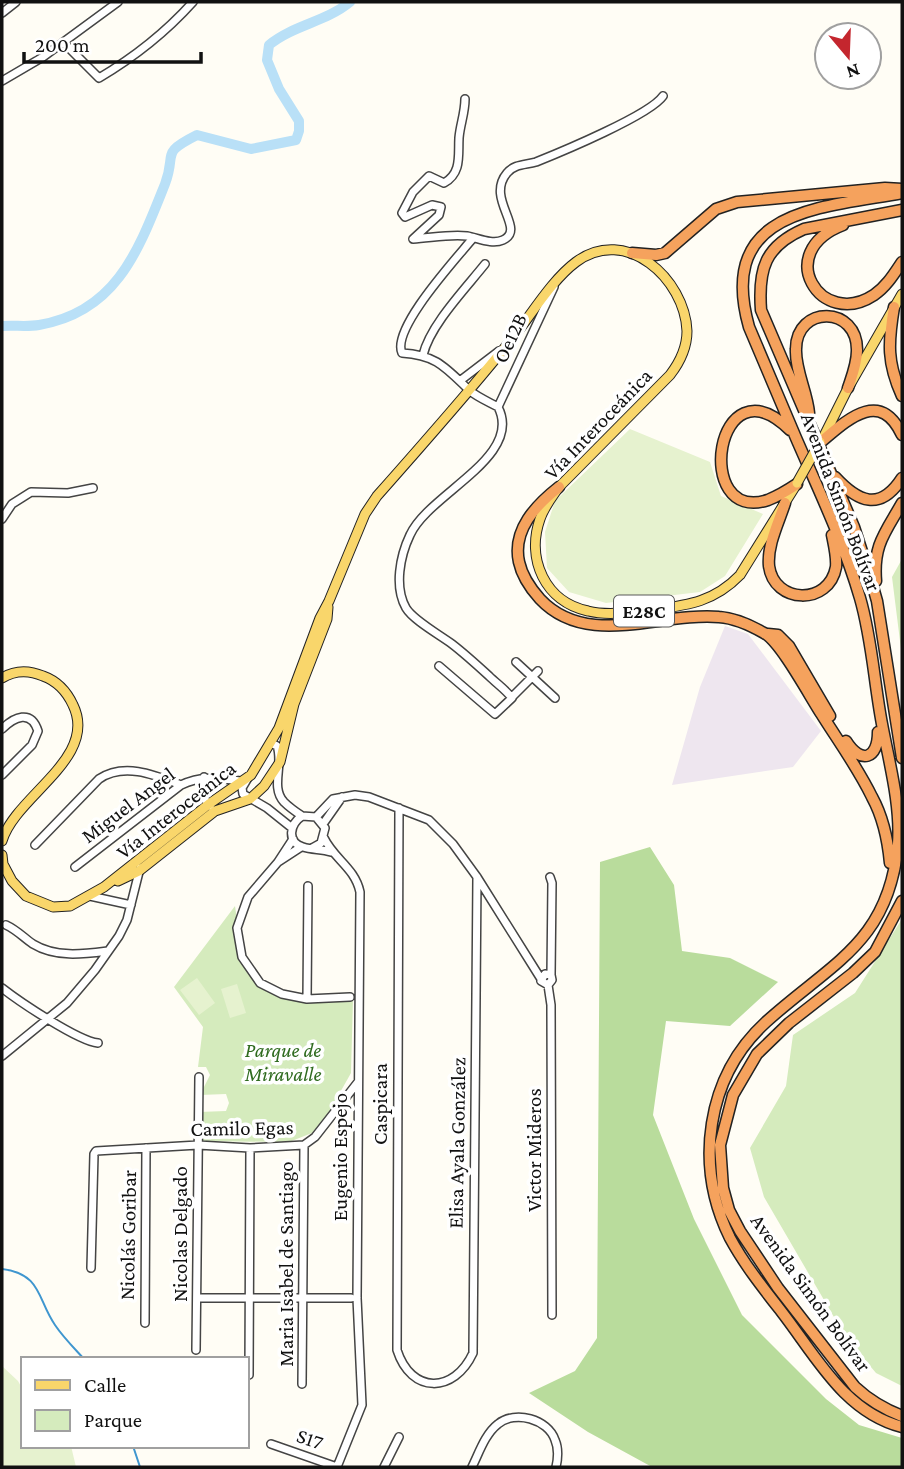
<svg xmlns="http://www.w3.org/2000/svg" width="904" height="1469" viewBox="0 0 904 1469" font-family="'Crimson Pro',serif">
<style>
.industrial{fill:#eee6ef}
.green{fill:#d5ebbd}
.forest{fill:#b9dc9c}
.pitch{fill:#e6f2cf}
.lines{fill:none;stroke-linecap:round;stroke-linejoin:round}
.stream{stroke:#3f96cf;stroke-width:2}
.river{stroke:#b9e0f7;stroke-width:10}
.minor-casing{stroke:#444;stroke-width:10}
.major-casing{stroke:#222;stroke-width:11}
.highway-casing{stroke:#222;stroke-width:13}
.minor{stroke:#fff;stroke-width:7}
.major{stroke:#f9d66b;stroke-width:9}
.highway{stroke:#f5a25d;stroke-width:10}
.major-bridge-casing{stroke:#222;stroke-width:11;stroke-linecap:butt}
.major-bridge{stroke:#f9d66b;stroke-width:9}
.labels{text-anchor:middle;stroke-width:7;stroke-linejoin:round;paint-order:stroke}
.shield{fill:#fff;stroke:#585858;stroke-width:2}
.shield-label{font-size:19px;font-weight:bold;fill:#111}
.street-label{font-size:21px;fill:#111;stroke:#fff}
.park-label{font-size:21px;font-style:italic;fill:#2f6b1f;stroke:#fff}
</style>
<rect width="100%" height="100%" fill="#fffdf5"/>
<path class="industrial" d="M725,626L748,634L821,731L793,767L672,785L700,687Z"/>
<path class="green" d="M902,559V657L892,577Z
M235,906L242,955L258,980L307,1001L353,999L351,1073L329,1112L312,1133L289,1142L201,1141L199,1112L226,1111L229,1103L226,1094L200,1095L210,1075L206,1067H198L203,1027L174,987Z
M902,919V1386L876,1373L845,1336L764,1197L750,1148L786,1086L793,1035L855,993Z"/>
<path class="forest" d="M650,847L674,885L682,951L730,958L778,982L730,1026L666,1021L653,1115L694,1219L742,1315L826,1399L859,1425L902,1438V1467H652L588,1432L529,1393L575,1371L597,1338L600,862Z"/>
<path class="pitch" d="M630,429L710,462L721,496L763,514L725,576L700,592L606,603L569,592L547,568L545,532L555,501Z
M197,978L215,1003L199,1015L180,990Z
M237,984L246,1013L230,1018L221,989Z
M2,1366L18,1381L23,1390V1446H71L76,1467H2Z"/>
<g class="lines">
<path class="stream" d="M2,1269C42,1274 37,1299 55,1325C63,1337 74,1348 84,1359
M133,1446L140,1467"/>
<path class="river" d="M2,326C14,325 27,327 39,325C117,312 139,249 165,184C177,153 159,154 197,135L251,149L296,140L299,131V121L279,89L267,60L269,45C293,25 326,22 350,2"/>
<defs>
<path id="minor" d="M2,13L16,2
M64,43L99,78C133,58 166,32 193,2
M2,81L43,57L118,2
M465,99C465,113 460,125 459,138C458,155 462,173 444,183L429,176L413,192L402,213L405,217L432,205L441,207L439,215L413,239C431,238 449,234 467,236C478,238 492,245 503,240C527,229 485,199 507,173C514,164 526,165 536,162C561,152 650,115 663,96
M473,238C456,259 391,329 402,353C436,355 445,367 469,390C477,397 489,402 498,407
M423,355C430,325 466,288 485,264
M461,380L499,351
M498,407L554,287
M2,519L12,504L31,492L68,493L93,488
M516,662L555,698
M439,666L495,714L512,698C506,690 496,683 489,676C477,665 465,654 452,644C440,635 413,620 406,608C394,587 400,556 410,535C428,494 524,457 498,407
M512,697L538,671
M2,729C14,717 31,709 38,731L32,745L2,775
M271,743L277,746C284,764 270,787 284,802C289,807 296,812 302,816
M204,777V798L210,806
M248,778L242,788L243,794L267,808L292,828
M399,808L397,1350C411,1394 454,1394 473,1353L477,877
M316,817L333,799L355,795L369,797L429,820L453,844L477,877L541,979
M323,824L342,797
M324,838C334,859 355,868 360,892L357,1298L362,1405L337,1467
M293,839L278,862L248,897L237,928L242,957L260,983L282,994L307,999L350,997
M35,845L99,779C124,762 155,775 181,785
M312,848L321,843L325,828L316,817L302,816C290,824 286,842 303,847C312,850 322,849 331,852
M278,862L301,847
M75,867L181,785C201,775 219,778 241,781
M550,877L552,883L551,975
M90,896L131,905
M6,925C17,930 24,938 33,944C56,958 84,954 108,951
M548,985L541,981L545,974L551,975L552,980L548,985L551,1005L552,1315
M2,988C20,1002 78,1041 98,1043
M307,999L308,886
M2,1056L67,1003L95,970L119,936L127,920L140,868
M91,1268L94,1154L96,1151L198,1145L250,1148L304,1145L315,1137L358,1082
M197,1298H351
M145,1323L146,1148
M196,1350L199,1077
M249,1375L250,1148
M302,1384L304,1145
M271,1444L337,1467
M384,1467L399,1437
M472,1467C479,1453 485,1434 498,1424C515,1410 548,1419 555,1440C559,1449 558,1458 556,1467"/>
<path id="major" d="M822,440L848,388L902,294
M2,678C15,670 29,670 43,676C57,681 67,692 73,705C99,758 15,796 2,841
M2,855L3,864L12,881L26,896L53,907L70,906L104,887L209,804L251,775L279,728L320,618L329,601L365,514L377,496C424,443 471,390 515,335C533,312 553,279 576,262C626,225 685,279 687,331C687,347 680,362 670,375L559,487C552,497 544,507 540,519C526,559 545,602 588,611C608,616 632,612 652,610C688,605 714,602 740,575L796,485
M118,881L139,871L215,811L250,799L264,786L280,762L294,704L327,619L328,607"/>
<path id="highway" d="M902,193C819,208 716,210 749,327C765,364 780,401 796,438C819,491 844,543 860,598C872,639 874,682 882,724C889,762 901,805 898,844C889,943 831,963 766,1022C706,1077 694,1165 730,1238C744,1264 763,1288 781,1311C816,1356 844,1412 902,1427
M902,210L804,229C765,246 758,269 761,310L854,527L869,573L877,601L902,758
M843,225C772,252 821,330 874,295C886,287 894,274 902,262
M632,253L656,255L665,253L716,209L737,202L885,188L902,189
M894,307C888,343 887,363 902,396
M809,413C807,391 795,370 796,349C796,305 858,305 857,351C857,364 852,376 848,388
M790,430C715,356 692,525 768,500C778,496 788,490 797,484
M821,442C847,420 880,388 902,435
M835,477C858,502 880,512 902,478
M559,487C536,505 512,530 519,562C522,576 531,589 540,599C587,649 660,612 719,617C735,618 750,625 764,633C781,642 810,697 822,715C839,742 858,768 872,797C883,817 888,841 890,863
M785,503C779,522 767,545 769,566C774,604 829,606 836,567C837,557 834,545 832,535
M876,581C873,545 885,533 902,503
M768,634L778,635L789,646L830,716
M846,741C861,765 878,759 878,732
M902,901L875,952L853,973L789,1023L757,1054L733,1095L720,1145L723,1188L729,1210L740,1231L778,1288L855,1387C870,1401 884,1409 902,1416"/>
</defs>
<use href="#minor" class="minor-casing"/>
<use href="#major" class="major-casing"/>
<use href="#highway" class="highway-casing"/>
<use href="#minor" class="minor"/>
<use href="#major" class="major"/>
<use href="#highway" class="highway"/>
<defs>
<path id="major-bridge" d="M797,483L820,442"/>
</defs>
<use href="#major-bridge" class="major-bridge-casing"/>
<use href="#major-bridge" class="major-bridge"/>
</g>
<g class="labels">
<rect class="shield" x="614" y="595.5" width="60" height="31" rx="5"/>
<g class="shield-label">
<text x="644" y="618">E28C</text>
</g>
<g class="street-label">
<text transform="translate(510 338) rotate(-65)" y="7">Oe12B</text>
<text transform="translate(598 424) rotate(-46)" y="7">Vía Interoceánica</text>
<text transform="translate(841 502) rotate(69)" y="7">Avenida Simón Bolívar</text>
<text transform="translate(128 805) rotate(-37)" y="7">Miguel Angel</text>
<text transform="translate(176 810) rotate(-38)" y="7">Vía Interoceánica</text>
<text transform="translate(380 1104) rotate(-90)" y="7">Caspicara</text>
<text transform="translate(242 1128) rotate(-1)" y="7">Camilo Egas</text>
<text transform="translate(457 1143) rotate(-89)" y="7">Elisa Ayala González</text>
<text transform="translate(534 1150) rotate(-90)" y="7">Victor Mideros</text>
<text transform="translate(340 1157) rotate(-90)" y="7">Eugenio Espejo</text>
<text transform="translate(180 1234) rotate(-90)" y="7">Nicolas Delgado</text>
<text transform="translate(128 1235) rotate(-89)" y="7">Nicolás Goribar</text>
<text transform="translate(286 1264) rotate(-90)" y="7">Maria Isabel de Santiago</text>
<text transform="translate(811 1293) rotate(54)" y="7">Avenida Simón Bolívar</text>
<text transform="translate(310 1439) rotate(19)" y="7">S17</text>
</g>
<g class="park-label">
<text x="283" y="1057">Parque de<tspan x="283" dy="24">Miravalle</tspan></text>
</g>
</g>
<rect width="904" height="1469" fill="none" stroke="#111111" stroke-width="7"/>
<rect x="21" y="1357" width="228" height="91" fill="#ffffff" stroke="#a0a0a0" stroke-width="2"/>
<rect x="35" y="1380" width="35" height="10" fill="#f9d66b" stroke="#a0a0a0" stroke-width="2"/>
<text x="84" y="1392" font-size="21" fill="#111111">Calle</text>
<rect x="35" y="1410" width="35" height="21" fill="#d5ebbd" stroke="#a0a0a0" stroke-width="2"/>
<text x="84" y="1427" font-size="21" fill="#111111">Parque</text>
<g transform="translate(848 56) rotate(161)"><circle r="33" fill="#ffffff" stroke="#a0a0a0" stroke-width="2"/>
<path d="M0-5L12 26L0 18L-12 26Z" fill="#c4262e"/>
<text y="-10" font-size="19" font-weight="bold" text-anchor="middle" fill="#111111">N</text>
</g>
<path d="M24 52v10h177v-10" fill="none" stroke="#111111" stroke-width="3.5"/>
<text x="35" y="52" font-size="21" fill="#111111" stroke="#ffffff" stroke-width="5" paint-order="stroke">200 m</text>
</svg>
